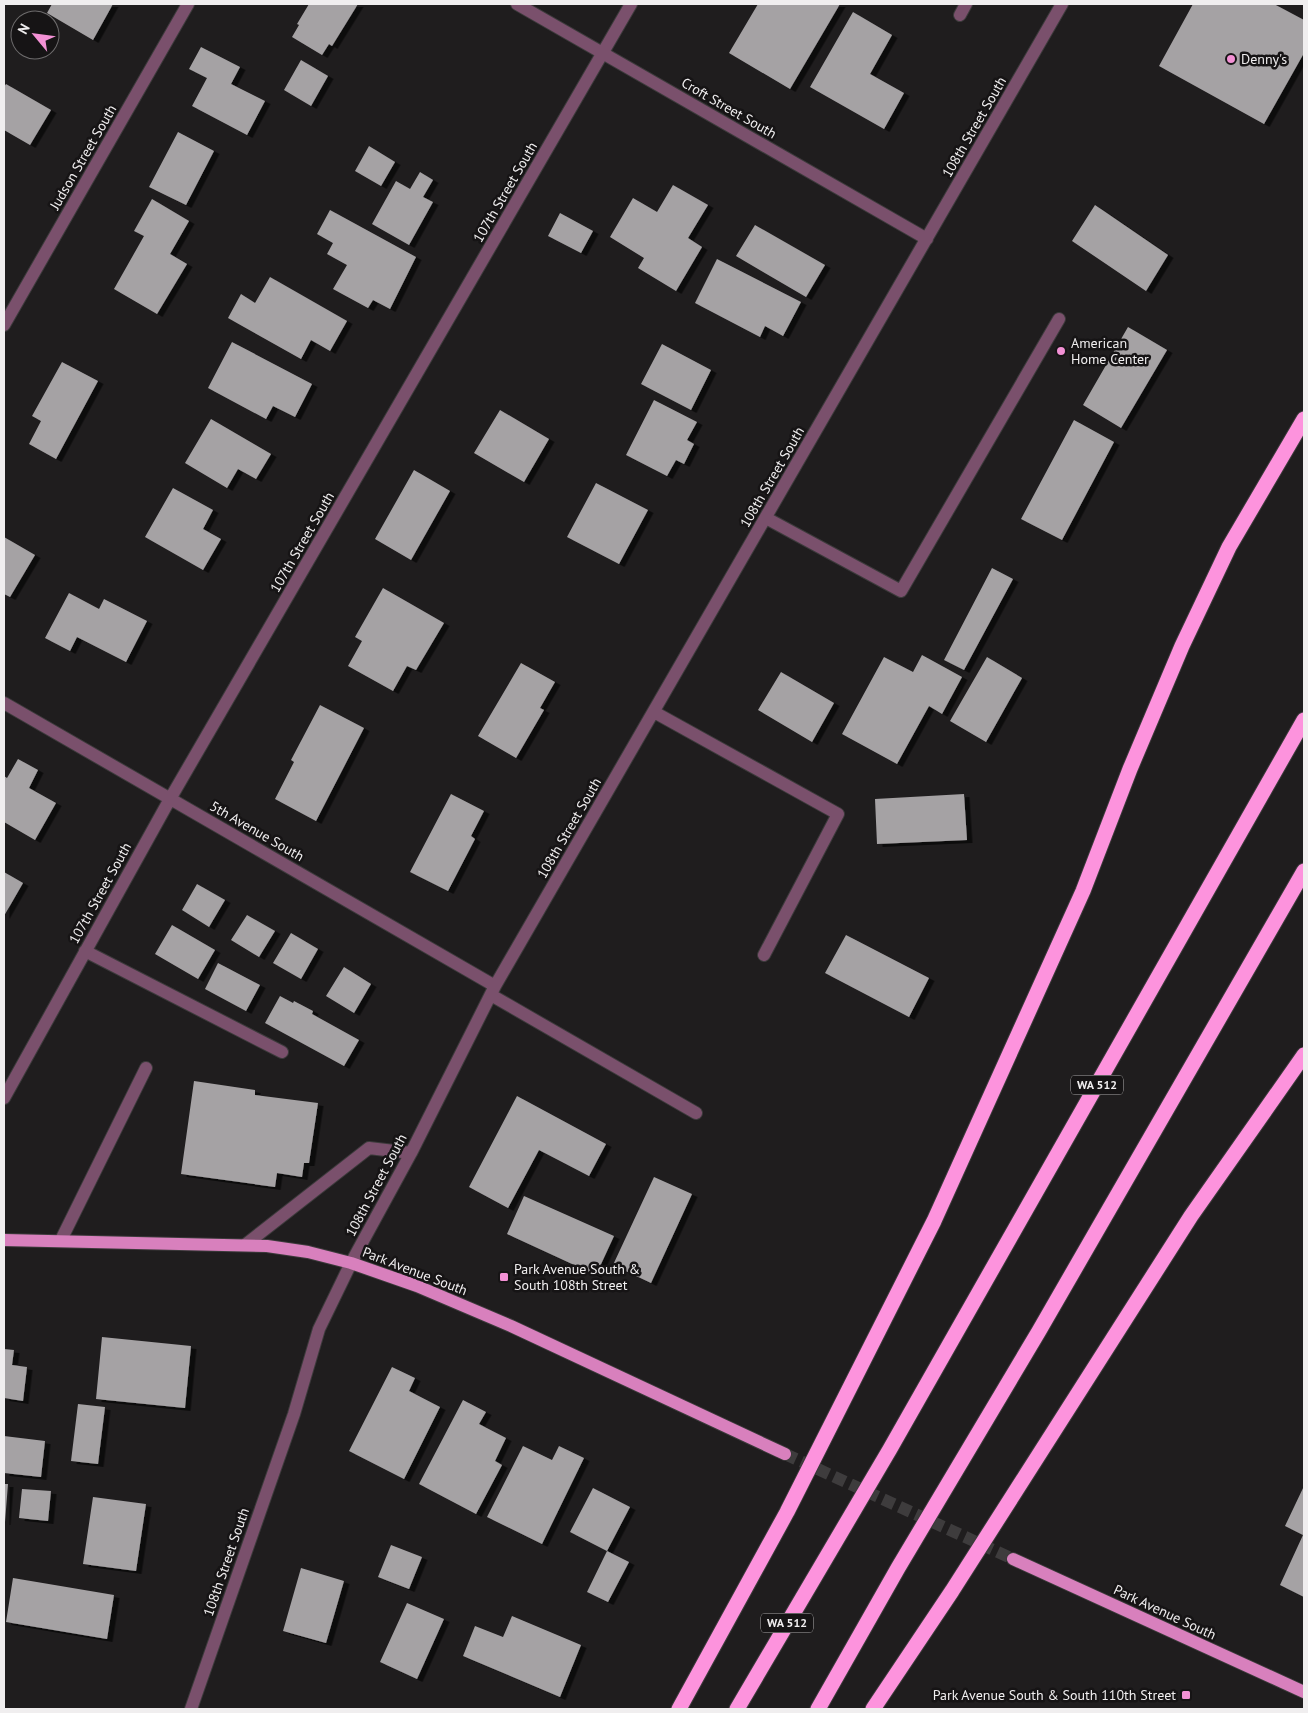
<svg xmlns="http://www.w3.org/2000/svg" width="1308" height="1713" viewBox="0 0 1308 1713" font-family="'PT Sans',sans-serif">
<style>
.building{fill:#a5a2a4;filter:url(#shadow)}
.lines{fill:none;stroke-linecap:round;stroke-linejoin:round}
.major-tunnel{stroke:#3e3c3d;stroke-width:12;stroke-dasharray:12 6;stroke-linecap:butt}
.minor-casing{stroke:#3c3a3b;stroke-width:14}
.major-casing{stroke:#3c3a3b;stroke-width:14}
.highway-casing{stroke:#3c3a3b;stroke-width:17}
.minor{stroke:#7a506c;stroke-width:12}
.major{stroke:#d880bd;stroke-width:12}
.highway{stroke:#fd93dd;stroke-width:15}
.poi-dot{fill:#f391d5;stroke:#161415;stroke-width:2}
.labels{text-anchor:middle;stroke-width:5;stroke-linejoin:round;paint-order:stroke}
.shield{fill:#161415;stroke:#afadae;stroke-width:1}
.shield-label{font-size:12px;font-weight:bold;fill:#f0eeef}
.poi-label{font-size:14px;fill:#f0eeef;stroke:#161415;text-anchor:start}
.street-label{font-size:14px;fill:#f0eeef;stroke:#161415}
</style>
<defs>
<filter id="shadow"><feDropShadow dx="5.5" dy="3" stdDeviation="0" flood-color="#0009"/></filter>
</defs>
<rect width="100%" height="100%" fill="#1f1d1e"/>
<path class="building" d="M52,4H113L93,40L47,13Z
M309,4H358L332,46L329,44L322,55L292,37L299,25L297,24Z
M758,4H840L790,89L729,53Z
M1193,4H1274L1304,20V53L1264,124L1159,66Z
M853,12L892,35L870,74L904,93L884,129L810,87Z
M201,47L240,67L231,84L265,101L247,135L192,106L207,78L189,69Z
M301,60L328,76L311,106L284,90Z
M6,84L51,110L30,145L4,130V87Z
M178,132L214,151L186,205L149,187Z
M369,146L395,162L381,186L355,171Z
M420,172L433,180L423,197L433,202L409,245L372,224L396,181L410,189Z
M673,185L708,205L688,238L702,247L676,291L638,268L644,258L610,237L633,198L657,212Z
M152,199L189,221L170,254L187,264L157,314L114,289L144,236L134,231Z
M1095,205L1168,255L1146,291L1072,241Z
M330,210L416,257L390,309L373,300L368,308L333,289L347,265L327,254L333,243L317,234Z
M560,213L593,231L581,253L548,236Z
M755,225L825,265L806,297L736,256Z
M717,259L801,302L783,336L765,326L760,337L695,303Z
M270,277L347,321L330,351L311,340L301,359L228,318L241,294L255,303Z
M1128,327L1167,350L1121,428L1083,405Z
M232,342L312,384L295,417L273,406L266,419L208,388Z
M662,344L711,370L691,410L641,384Z
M62,362L98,381L56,459L29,444L41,421L32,416Z
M654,400L697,422L687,440L694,444L684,464L676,460L667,476L626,455Z
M500,410L549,439L524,482L474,453Z
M211,419L271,454L256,479L238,469L227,488L185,463Z
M1074,420L1114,442L1062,540L1021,519Z
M414,470L450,491L411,560L375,539Z
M596,483L648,510L619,564L567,537Z
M173,488L213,510L203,529L221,539L203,570L145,537Z
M4,537L35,555L10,597L4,594Z
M992,568L1013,579L964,670L944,660Z
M383,588L444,623L416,670L407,666L393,691L348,666L362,641L355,637Z
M69,593L99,609L104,599L147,621L126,662L77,637L70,651L45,638Z
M922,655L962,677L942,714L929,706L897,764L842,734L884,657L913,672Z
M987,657L1022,678L986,742L950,721Z
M521,663L555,682L540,708L544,710L516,758L478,736Z
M781,672L834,703L812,742L758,710Z
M320,705L364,728L316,821L275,799L294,762L291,760Z
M18,759L38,770L29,788L56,803L35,840L4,822V776L7,778Z
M451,794L484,811L471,836L475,839L448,891L410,872Z
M964,794L967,840L877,844L875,799Z
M4,872L23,883L4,916Z
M197,884L225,900L209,927L182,910Z
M247,915L275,931L259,957L231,940Z
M172,925L215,950L198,979L155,954Z
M291,933L318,949L301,979L273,963Z
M846,935L929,978L909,1017L825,973Z
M218,963L260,985L246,1011L205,989Z
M344,967L371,984L354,1013L326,996Z
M280,996L293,1003L294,1001L313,1011L312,1014L359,1040L344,1066L265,1023Z
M194,1081L255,1090V1095L318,1103L309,1163H304L302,1177L277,1173L275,1187L181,1174Z
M517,1096L606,1144L589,1176L539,1150L508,1208L469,1187Z
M654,1177L692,1194L651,1283L613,1265Z
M524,1196L614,1236L596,1275L507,1234Z
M102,1337L191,1346L185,1408L96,1399Z
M4,1349L14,1350L12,1365L27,1367L23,1401L4,1398Z
M392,1367L415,1378L409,1391L440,1407L404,1479L349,1451Z
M463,1400L486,1412L479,1424L506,1438L495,1461L502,1465L476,1514L419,1484Z
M78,1404L105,1407L98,1464L71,1461Z
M4,1436L45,1441L41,1477L4,1473Z
M523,1446L552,1460L559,1446L584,1458L542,1544L487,1517Z
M4,1484H8L5,1522H4Z
M1304,1486V1597L1280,1585L1303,1535L1285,1526Z
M593,1488L630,1507L607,1551L570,1532Z
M22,1489L51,1491L48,1521L19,1518Z
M93,1497L146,1504L136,1571L83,1564Z
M391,1545L422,1557L409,1589L378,1577Z
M607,1551L629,1562L608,1602L587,1592Z
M301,1568L344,1581L326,1643L283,1631Z
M13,1578L114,1595L107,1639L6,1622Z
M407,1603L444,1619L417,1679L380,1662Z
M512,1616L581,1645L560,1697L463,1656L475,1626L503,1637Z"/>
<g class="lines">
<path class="major-tunnel" d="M785,1454L1013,1559"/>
<defs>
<path id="minor" d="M517,4L927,239
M960,15L966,4
M4,325L188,4
M766,518L901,591L1059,319
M4,703L495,986
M654,712L838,814L764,955
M85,951L282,1052
M491,995L696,1113
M4,1098L170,799L631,4
M61,1240L146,1068
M245,1245L369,1148L411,1153
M191,1709L294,1414L319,1329L351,1263L411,1153L495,986L1062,4"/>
<path id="major" d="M4,1240L267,1246L308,1252L351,1263L417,1286L511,1326L785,1454
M1013,1559L1304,1692"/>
<path id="highway" d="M679,1709L787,1512L934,1221L1083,891L1130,769L1182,646L1229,547L1304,419
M737,1709L890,1449L1304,720
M818,1709L898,1568L1039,1331L1304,871
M873,1709L952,1591L1191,1216L1304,1055"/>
</defs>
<use href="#minor" class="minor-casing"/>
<use href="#major" class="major-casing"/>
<use href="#highway" class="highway-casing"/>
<use href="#minor" class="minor"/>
<use href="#major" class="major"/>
<use href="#highway" class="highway"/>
</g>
<g class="poi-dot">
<circle cx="1231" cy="59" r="5"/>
<circle cx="1061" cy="351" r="5"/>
<rect x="499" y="1272" width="10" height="10" rx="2.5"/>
<rect x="1181" y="1690" width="10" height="10" rx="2.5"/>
</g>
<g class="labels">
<g class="shield">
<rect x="1071" y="1075.5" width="52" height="19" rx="4"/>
<rect x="761" y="1613.5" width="52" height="19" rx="4"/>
</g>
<g class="shield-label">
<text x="1097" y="1089">WA 512</text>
<text x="787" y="1627">WA 512</text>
</g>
<g class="poi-label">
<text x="1241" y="64">Denny's</text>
<text x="1071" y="348">American<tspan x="1071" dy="16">Home Center</tspan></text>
<text x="514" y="1274">Park Avenue South &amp;<tspan x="514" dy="16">South 108th Street</tspan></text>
<text x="1176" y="1700" text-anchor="end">Park Avenue South &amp; South 110th Street</text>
</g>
<g class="street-label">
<text transform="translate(729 108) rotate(30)" y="5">Croft Street South</text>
<text transform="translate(974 127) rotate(-60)" y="5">108th Street South</text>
<text transform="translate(83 157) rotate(-60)" y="5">Judson Street South</text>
<text transform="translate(505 192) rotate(-60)" y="5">107th Street South</text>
<text transform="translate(772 477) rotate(-60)" y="5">108th Street South</text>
<text transform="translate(302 542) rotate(-60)" y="5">107th Street South</text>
<text transform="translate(569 828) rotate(-60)" y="5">108th Street South</text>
<text transform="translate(257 831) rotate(30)" y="5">5th Avenue South</text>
<text transform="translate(100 893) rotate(-61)" y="5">107th Street South</text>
<text transform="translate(376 1185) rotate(-62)" y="5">108th Street South</text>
<text transform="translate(415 1271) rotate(21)" y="5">Park Avenue South</text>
<text transform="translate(226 1562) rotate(-71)" y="5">108th Street South</text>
<text transform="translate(1165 1612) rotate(25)" y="5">Park Avenue South</text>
</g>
</g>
<rect width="1308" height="1713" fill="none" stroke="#f0eeef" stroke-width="10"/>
<g transform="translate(35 35) rotate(299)"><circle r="24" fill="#161415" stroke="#6d6b6c"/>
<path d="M0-4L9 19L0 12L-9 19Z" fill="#f391d5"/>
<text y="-8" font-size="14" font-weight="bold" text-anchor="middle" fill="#f0eeef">N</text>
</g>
</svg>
